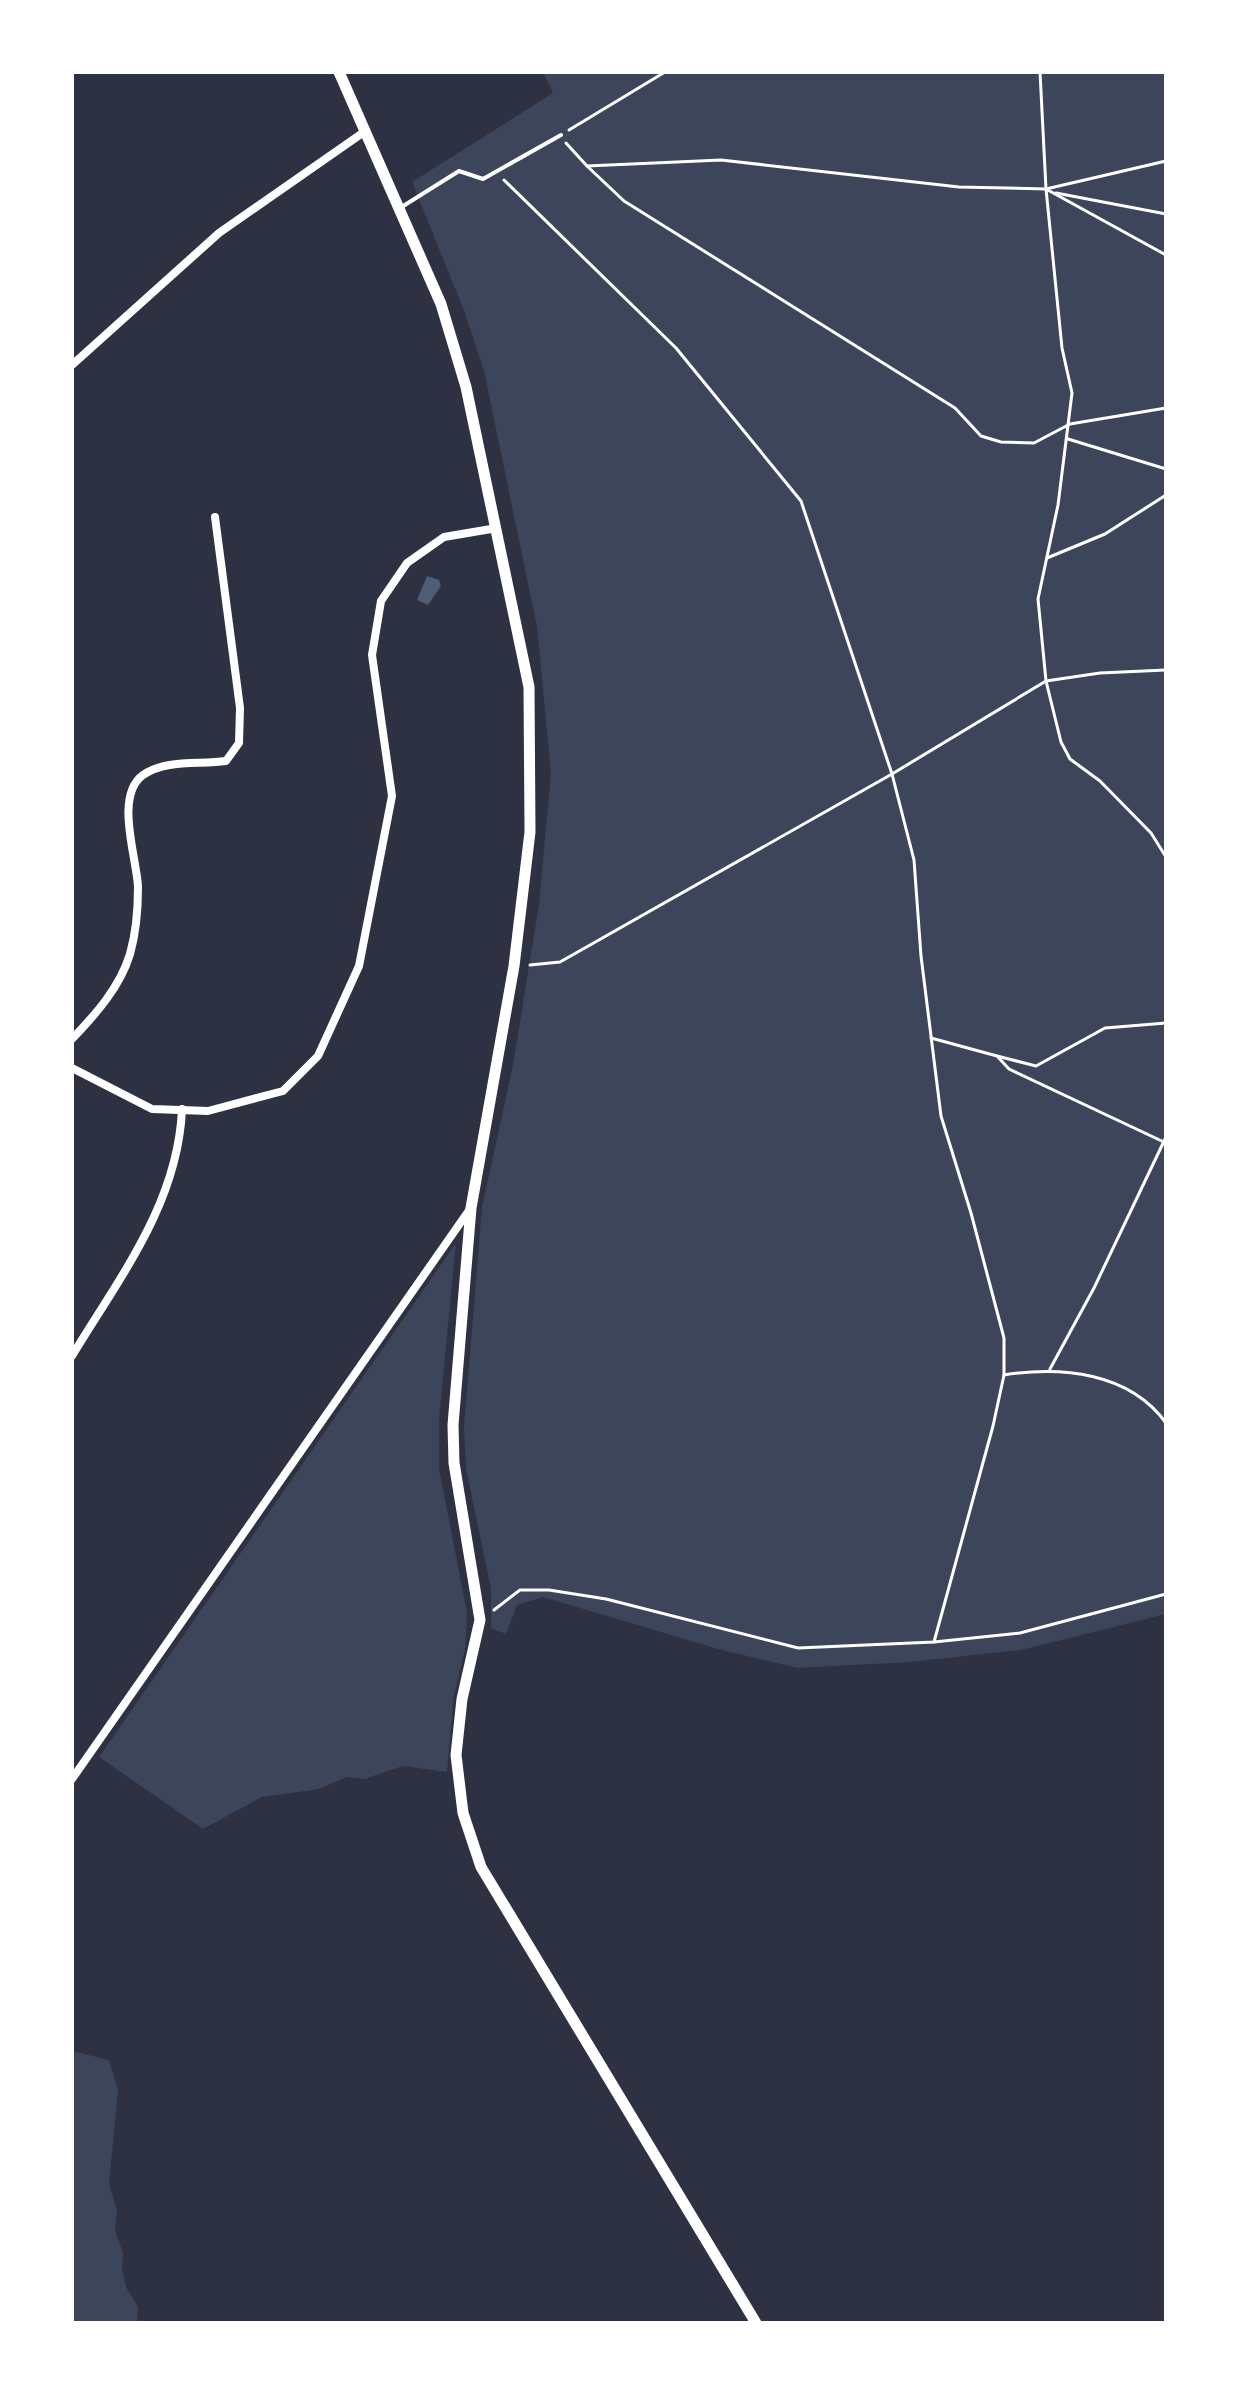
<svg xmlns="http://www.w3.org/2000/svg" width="1238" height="2395" font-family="Helvetica,sans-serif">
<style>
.green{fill:#3c4559}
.water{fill:#4f5d75}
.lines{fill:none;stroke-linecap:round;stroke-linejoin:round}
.path{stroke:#fff;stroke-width:3}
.service{stroke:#fff;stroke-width:4}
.minor{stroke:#fff;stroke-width:8}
.tertiary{stroke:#fff;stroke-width:11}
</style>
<rect width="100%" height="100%" fill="#2d3142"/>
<g class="green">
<polygon points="543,72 1166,72 1166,1614 1021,1650 910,1662 798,1668 718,1649 543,1597 517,1605 506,1634 491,1628 491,1589 466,1469 464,1426 482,1207 513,1065 539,904 551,773 537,627 484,371 465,313 412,182 553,93"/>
<polygon points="456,1243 439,1419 439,1468 467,1613 465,1649 454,1696 447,1772 403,1766 364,1779 347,1777 319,1789 262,1797 203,1829 99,1757"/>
<polygon points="72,2051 109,2060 118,2090 109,2184 117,2210 115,2231 123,2253 122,2269 126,2287 138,2307 137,2323 72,2323"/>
</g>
<polygon class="water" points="427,576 439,580 441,586 428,605 417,600"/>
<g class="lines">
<g class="path">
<polyline points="1040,72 1046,189 1062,348 1072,393 1058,505 1038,599 1046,681 1061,742 1070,759 1100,781 1151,833 1166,857"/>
<polyline points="569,130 665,72"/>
<polyline points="566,143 587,166 721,160 959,187 1046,189 1166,161"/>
<polyline points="587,166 624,201 955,408 981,436 1001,442 1034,443 1070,424 1166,408"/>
<polyline points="504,180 676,348 801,501 892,774 914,860 921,956 941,1116 971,1213 1004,1338 1004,1375 993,1426 934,1642"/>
<polyline points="1046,189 1166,255"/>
<polyline points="1056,193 1166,214"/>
<polyline points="1068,439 1166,469"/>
<polyline points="1047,558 1105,534 1166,495"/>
<polyline points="530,965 560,962 892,774 1046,681 1100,673 1166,670"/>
<polyline points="931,1038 997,1056 1009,1069 1166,1143"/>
<polyline points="997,1056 1036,1066 1105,1028 1166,1023"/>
<polyline points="1050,1369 1094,1288 1166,1137"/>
<path d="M 1004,1375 C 1061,1366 1129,1372 1166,1423"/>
<polyline points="494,1610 520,1590 549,1590 606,1599 798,1648 934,1642 1020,1633 1166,1594"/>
</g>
<polyline class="service" points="400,208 459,171 483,179 561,135"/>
<g class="minor">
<polyline points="72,365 219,233 364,132"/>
<path d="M 72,1039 C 96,1014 120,987 130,954 C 136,933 138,908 138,887 C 137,858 114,796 143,775 C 166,759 199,765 226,761 L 239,743 L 240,708 L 215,517"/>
<polyline points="72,1068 152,1109 208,1111 283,1091 318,1056 359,966 392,796 372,655 381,601 407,563 444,537 497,528"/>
<path d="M 72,1356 C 119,1278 178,1204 182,1109"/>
<polyline points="72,1779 470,1209"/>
</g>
<polyline class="tertiary" points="339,72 441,304 466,387 529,687 530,832 514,966 471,1208 453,1425 454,1463 480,1620 462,1699 456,1755 463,1813 481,1867 756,2323"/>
</g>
<rect width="1238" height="2395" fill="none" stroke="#ffffff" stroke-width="148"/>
</svg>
